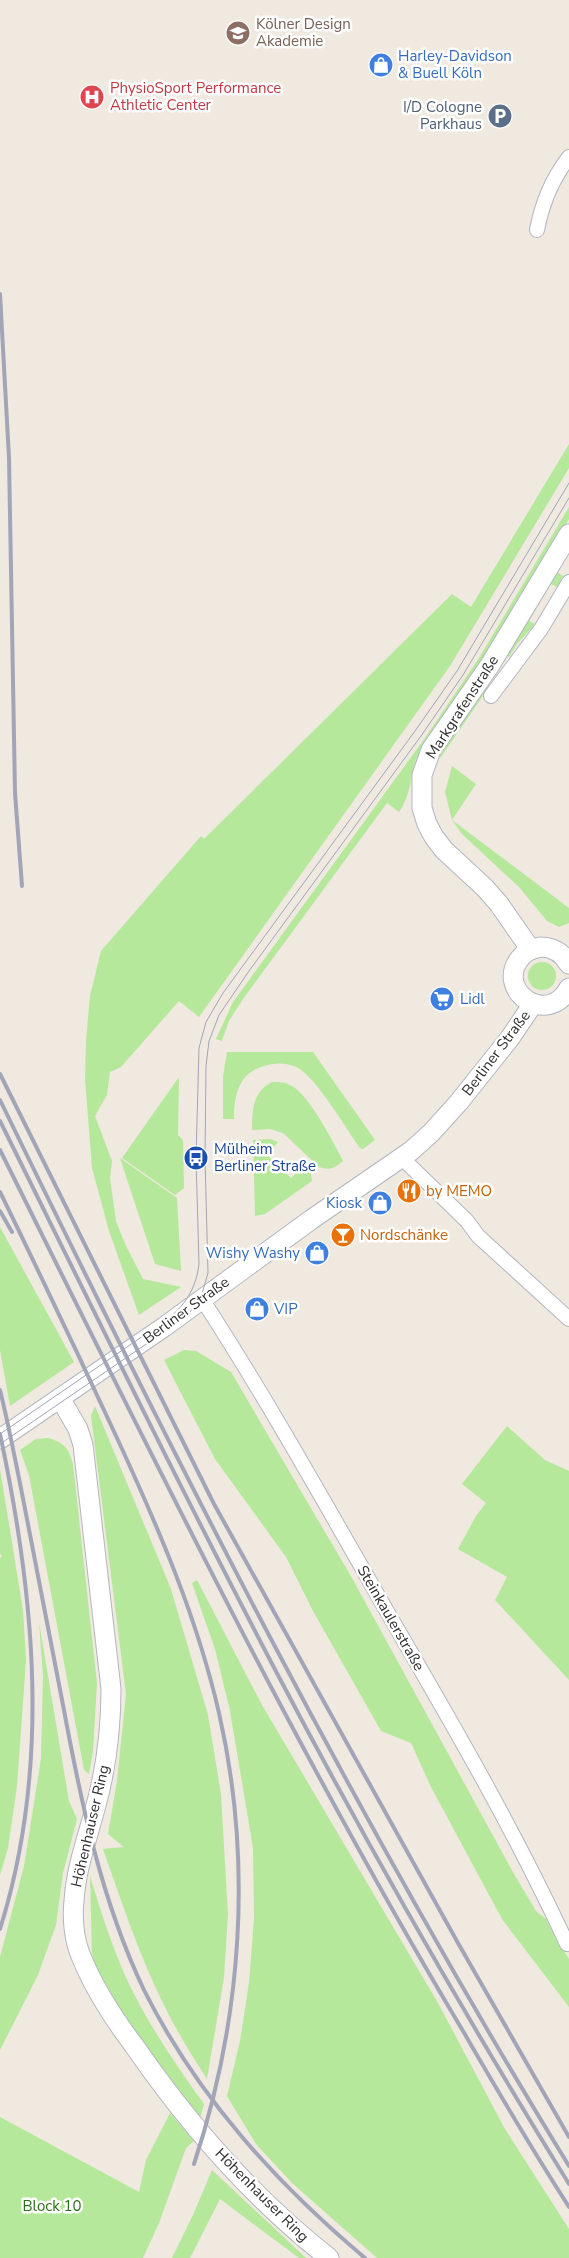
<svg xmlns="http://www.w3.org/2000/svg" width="569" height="2258" font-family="'Nunito Sans',sans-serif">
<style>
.green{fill:#b5e89a}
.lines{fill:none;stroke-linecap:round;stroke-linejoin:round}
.street-casing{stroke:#b3b6c1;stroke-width:16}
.secondary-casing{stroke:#b3b6c1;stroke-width:21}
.street{stroke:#fff;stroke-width:14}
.secondary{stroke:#fff;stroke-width:19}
.tram{stroke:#a2a5b8;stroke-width:1}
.rail{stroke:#a2a5b8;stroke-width:4}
.labels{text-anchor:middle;stroke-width:5;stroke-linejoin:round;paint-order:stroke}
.education-label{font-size:15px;fill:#785e54;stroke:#fff;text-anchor:start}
.shop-label{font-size:15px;fill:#366cbe;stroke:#fff;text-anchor:start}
.health-label{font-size:15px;fill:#be3a42;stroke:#fff;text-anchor:start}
.service-label{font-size:15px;fill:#4e5e75;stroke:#fff;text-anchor:end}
.street-label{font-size:15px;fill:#2d2d2d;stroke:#fff}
.transit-label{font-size:15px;fill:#164399;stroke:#fff;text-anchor:start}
.food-label{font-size:15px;fill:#c56008;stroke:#fff;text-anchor:start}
.park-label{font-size:15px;fill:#2a7117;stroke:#fff}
</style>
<rect width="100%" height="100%" fill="#efe9e0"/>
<g class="green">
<polygon points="569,444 569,468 450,666 199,1017 179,1001 121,1067 110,1072 107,1095 95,1116 112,1161 110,1178 116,1221 126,1246 143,1279 181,1287 139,1315 109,1231 92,1168 85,1079 86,1040 90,996 101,951 201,836 204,839 452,594 471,607"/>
<path d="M 569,507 L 569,519 L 483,661 L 416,759 C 410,778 411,795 399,812 L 387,803 L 243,999 L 229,1021 L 222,1041 L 216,1039 L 233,1002 L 425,738 L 479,658 Z"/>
<polygon points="557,572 563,576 557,587 551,584 529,621 535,624 517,644 509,657 506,655"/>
<polygon points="486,685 489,687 441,757 438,756 442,749"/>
<polygon points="452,766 476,784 452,820 569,908 569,923 559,927 547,921 519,887 462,834 452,820 445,792"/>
<circle cx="542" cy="976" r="14"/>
<path d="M 227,1052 L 313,1052 L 375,1140 L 363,1149 L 360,1148 C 347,1130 315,1075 296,1067 C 282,1061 269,1063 256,1069 C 237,1078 234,1100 234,1119 L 223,1119 L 223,1076 Z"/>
<polygon points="179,1077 178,1135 183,1140 184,1188 175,1195 122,1158"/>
<path d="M 272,1082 C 279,1082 286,1082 292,1086 C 309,1095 334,1143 343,1161 C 335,1168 330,1171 319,1167 L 283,1133 L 270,1129 L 252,1130 C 252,1109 253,1092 272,1082 Z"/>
<polygon points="270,1139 278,1142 267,1155 291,1178 303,1166 311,1174 312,1181 265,1214 255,1216 253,1140"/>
<polygon points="120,1158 177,1198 181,1271 155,1264"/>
<polygon points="0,1227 74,1362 10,1406 0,1350"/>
<polygon points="184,1350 196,1351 231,1372 352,1578 514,1874 536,1911 546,1919 557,1941 569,1959 569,2007 502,1919 431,1787 411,1743 381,1731 313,1611 286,1557 215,1459 164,1360"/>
<path d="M 95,1406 L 171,1589 L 208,1715 L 221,1794 L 228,1914 L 224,1977 L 207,2079 C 198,2065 189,2051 181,2037 C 147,1978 125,1912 103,1849 L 124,1847 L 108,1834 L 117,1781 L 126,1694 L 91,1416 Z"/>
<polygon points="507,1426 545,1460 569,1471 569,1680 495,1600 507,1577 458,1549 476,1516 486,1503 462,1484"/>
<path d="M 48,1438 C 63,1442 69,1448 73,1464 L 97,1683 L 93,1751 L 89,1774 L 84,1770 L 29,1475 L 20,1450 L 36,1439 Z"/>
<polygon points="0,1469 23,1610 26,1660 17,1786 8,1848 0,1875 0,1558 2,1556 0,1554"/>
<polygon points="197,1580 262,1705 438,2003 505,2129 569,2229 569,2258 377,2258 292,2183 256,2144 227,2096 240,2041 249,1983 254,1919 253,1848 230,1711 215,1649 192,1583"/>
<polygon points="39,1622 69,1801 77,1819 63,1873 56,1925 38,1975 0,2050 0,1957 24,1866 41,1759 43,1677"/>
<path d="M 90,1876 C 102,1915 115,1957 134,1994 C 154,2033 179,2069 204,2104 L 200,2118 L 124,2016 L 97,1969 L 92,1954 Z"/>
<polygon points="170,2113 194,2141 186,2148 159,2223 143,2258 0,2258 0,2117 139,2192 146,2160"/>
<polygon points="212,2170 306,2258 299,2258 220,2199 190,2258 172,2258 193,2215"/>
</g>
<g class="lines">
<defs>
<g id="street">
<path d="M 537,230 C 542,203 552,179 569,157"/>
<polyline points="491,696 541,629 569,582"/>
<polyline points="402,1158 467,1221 478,1236 569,1319"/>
<path d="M 202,1299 C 267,1399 326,1505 385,1608 C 449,1718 514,1829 567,1944"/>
</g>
<g id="secondary">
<polyline points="531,950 499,904 485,888 444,850 434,837 427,824 422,808 422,775 431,750 490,665 569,534"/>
<path d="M 569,964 C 563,954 554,947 541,947 C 534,948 526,951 521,957 C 493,990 548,1028 569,988"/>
<path d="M 60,1398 L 78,1429 L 83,1445 L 111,1689 C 111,1729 106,1770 95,1809 C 87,1839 76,1869 74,1901 C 72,1918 74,1940 81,1956 C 94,1989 114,2019 135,2047 C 189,2125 254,2199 329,2258"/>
<polyline points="0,1439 164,1327 312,1219 411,1151 431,1133 459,1102 510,1038 533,1004"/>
</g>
</defs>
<use href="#street" class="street-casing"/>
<use href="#secondary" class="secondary-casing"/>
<use href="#street" class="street"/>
<use href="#secondary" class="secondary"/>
<g class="tram">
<path d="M 0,1434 L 165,1321 C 185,1306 196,1289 199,1264 L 196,1158 L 199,1048 L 206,1022 L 223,993 L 415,731 L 457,671 L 569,483"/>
<polyline points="0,1444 180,1321 190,1312 201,1297 208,1273 205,1158 206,1066 209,1041 219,1015 249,971 421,736 463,675 569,498"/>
</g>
<g class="rail">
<polyline points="0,294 9,458 15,793 22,886"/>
<polyline points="0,1074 214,1504 458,1943 569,2137"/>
<path d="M 0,1100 C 176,1462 358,1822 569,2166"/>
<path d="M 0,1121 C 92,1307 183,1494 280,1679 C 370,1850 467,2019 569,2184"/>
<path d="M 0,1150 C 148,1448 293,1746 463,2031 C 497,2090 532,2149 569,2207"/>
<path d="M 0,1192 C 40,1274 79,1356 117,1438 C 158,1527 197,1617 219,1713 C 253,1862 242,2019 194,2164"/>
<polyline points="0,1211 12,1232"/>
<path d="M 0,1390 C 10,1431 18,1473 26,1514 C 38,1578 51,1641 63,1705 C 81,1802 101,1900 144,1990 C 197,2096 275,2182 365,2258"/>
<path d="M 0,1434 C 35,1597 51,1767 0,1929"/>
</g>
</g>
<defs>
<symbol id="school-disc" viewBox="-11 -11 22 22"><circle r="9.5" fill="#8d6e63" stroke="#fff"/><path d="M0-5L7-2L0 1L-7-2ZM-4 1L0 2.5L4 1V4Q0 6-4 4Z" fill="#fff"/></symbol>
<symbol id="shop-disc" viewBox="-11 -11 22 22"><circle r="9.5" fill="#3f7fe0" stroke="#fff"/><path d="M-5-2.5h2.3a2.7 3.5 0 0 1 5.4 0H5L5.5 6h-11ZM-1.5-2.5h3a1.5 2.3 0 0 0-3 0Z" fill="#fff"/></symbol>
<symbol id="hospital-disc" viewBox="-11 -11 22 22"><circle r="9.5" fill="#e0444e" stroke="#fff"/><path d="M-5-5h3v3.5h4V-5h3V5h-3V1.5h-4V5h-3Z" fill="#fff"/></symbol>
<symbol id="parking-disc" viewBox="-11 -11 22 22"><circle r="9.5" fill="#5c6f8a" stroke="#fff"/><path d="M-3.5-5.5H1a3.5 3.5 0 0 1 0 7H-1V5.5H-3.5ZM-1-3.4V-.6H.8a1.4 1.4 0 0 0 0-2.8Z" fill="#fff"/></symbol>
<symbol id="supermarket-disc" viewBox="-11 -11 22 22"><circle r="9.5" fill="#3f7fe0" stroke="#fff"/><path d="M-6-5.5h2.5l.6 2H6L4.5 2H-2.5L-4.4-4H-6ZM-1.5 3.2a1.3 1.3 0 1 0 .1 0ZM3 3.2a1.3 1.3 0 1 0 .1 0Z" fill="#fff"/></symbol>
<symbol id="bus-disc" viewBox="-11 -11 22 22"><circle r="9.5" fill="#1a4fb4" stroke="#fff"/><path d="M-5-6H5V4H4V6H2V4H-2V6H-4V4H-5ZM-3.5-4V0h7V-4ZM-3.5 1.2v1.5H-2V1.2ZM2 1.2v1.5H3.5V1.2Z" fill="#fff"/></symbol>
<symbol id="restaurant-disc" viewBox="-11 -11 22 22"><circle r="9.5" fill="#e8710a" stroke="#fff"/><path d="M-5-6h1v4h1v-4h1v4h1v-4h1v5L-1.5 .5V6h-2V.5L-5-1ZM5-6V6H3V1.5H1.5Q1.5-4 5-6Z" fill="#fff"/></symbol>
<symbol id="bar-disc" viewBox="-11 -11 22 22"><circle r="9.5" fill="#e8710a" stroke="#fff"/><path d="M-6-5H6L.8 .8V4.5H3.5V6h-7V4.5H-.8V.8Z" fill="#fff"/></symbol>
</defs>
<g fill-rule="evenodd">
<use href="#school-disc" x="224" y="19" width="28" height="28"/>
<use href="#shop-disc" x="367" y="51" width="28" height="28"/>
<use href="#hospital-disc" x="78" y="83" width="28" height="28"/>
<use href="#parking-disc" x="486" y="102" width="28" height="28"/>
<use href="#supermarket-disc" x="428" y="985" width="28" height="28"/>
<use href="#bus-disc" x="182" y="1144" width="28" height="28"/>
<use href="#restaurant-disc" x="395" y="1177" width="28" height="28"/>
<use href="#shop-disc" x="366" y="1189" width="28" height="28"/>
<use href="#bar-disc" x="329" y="1221" width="28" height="28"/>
<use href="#shop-disc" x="303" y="1239" width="28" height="28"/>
<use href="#shop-disc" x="243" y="1295" width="28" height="28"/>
</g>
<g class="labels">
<g class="education-label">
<text x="256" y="29">Kölner Design<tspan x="256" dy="17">Akademie</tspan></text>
</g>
<g class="shop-label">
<text x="398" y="61">Harley-Davidson<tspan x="398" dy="17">&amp; Buell Köln</tspan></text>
<text x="460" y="1004">Lidl</text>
<text x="362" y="1208" text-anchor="end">Kiosk</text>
<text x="300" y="1258" text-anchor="end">Wishy Washy</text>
<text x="274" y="1314">VIP</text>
</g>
<g class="health-label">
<text x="110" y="93">PhysioSport Performance<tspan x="110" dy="17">Athletic Center</tspan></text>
</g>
<g class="service-label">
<text x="482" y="112">I/D Cologne<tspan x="482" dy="17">Parkhaus</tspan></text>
</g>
<g class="street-label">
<text transform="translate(462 707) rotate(-57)" y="5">Markgrafenstraße</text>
<text transform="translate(496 1053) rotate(-53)" y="5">Berliner Straße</text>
<text transform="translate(186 1310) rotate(-36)" y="5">Berliner Straße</text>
<text transform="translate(391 1618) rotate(60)" y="5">Steinkaulerstraße</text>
<text transform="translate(90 1826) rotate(-77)" y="5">Höhenhauser Ring</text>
<text transform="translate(262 2195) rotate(45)" y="5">Höhenhauser Ring</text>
</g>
<g class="transit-label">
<text x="214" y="1154">Mülheim<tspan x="214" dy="17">Berliner Straße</tspan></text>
</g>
<g class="food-label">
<text x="426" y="1196">by MEMO</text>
<text x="360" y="1240">Nordschänke</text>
</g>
<g class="park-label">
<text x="52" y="2211">Block 10</text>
</g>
</g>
</svg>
